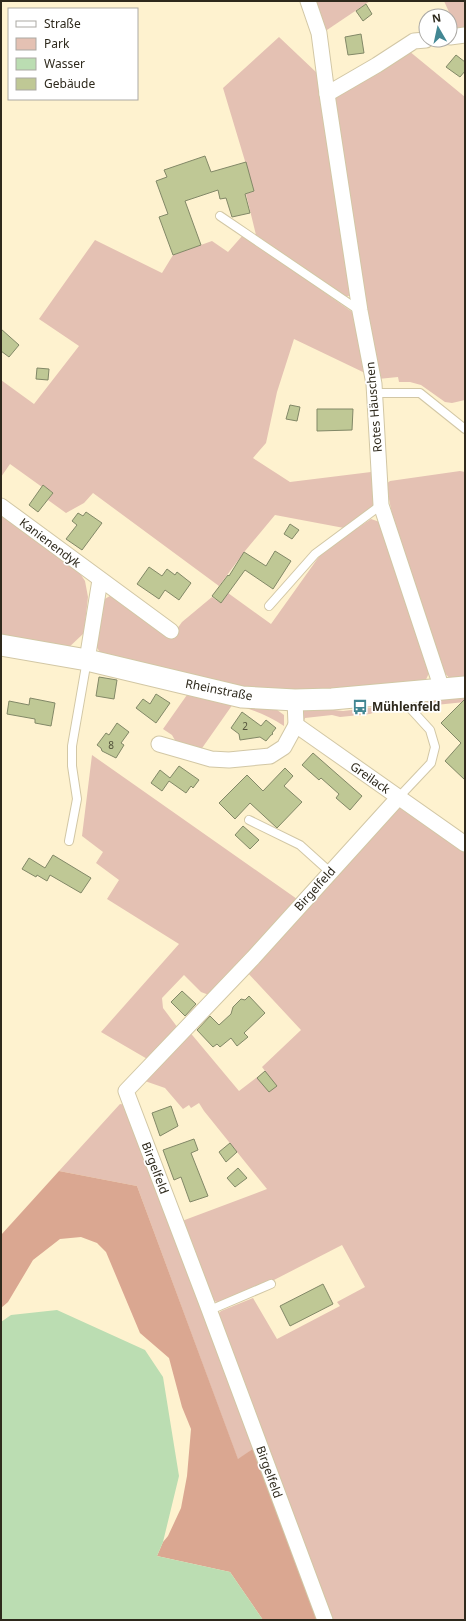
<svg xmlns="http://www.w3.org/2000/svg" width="466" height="1621" font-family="'Noto Sans',sans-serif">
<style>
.green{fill:#e4c1b3}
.forest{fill:#daa791}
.water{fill:#bbddb2}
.building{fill:#bfc895;stroke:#828867}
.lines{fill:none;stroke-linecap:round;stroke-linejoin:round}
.service-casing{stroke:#d2c7a5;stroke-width:10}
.minor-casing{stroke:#d2c7a5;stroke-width:17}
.secondary-casing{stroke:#d2c7a5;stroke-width:23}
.service{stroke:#fff;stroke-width:8}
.minor{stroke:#fff;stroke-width:15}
.secondary{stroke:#fff;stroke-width:21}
.labels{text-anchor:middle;stroke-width:3.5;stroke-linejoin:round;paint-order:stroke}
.number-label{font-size:10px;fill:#52513a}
.street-label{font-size:12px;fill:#2e291c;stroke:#fff}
.poi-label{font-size:12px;font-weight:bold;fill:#2e291c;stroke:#fff;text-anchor:start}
</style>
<rect width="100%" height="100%" fill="#fef2cf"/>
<g class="green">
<polygon points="313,1 370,1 324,32"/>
<polygon points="444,1 465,1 465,32 458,32"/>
<polygon points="279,37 317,73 330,161 333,172 352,295 345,297 256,235 246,194 254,191 223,88"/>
<polygon points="409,51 465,97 465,400 452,403 445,402 421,385 410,382 399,382 398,377 378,379 335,95"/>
<polygon points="243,235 355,314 365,373 294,339 277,392 266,443 253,458 290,482 371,472 377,505 344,528 275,515 245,551 219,586 93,493 84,503 66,513 48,500 53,493 43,485 42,487 10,464 1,477 1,380 34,404 79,346 39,319 95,240 162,273 173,255 212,241 228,252"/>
<polygon points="460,471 465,472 465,680 453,682 441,669 393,519 386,484 390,481"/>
<polygon points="1,510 72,561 85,581 88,597 84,633 66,650 1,639"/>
<polygon points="371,519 380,522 429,673 424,684 327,693 248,691 103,657 96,646 103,600 115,593 172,636 182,622 212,597 221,603 228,593 271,624 323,551"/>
<path d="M 189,692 L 273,707 L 284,715 L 284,726 C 267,715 251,709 233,704 L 200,751 L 176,742 L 172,735 L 163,729 Z"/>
<polygon points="465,693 465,702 416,707 417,698"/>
<polygon points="391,703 400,709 378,711 370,714 340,717 332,715 305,718 303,725 299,712 307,707 343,711 369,708"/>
<polygon points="92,755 297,899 209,995 201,992 184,975 162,998 163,1008 178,1028 149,1060 101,1032 179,944 107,899 119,880 96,863 103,852 82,836"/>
<polygon points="397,806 465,851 465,1620 330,1620 217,1315 221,1311 253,1298 277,1339 340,1306 337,1302 365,1287 342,1245 272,1281 220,1303 211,1300 182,1221 267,1189 204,1111 199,1103 191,1108 189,1105 183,1109 165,1088 142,1080 188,1030 239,1091 265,1071 262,1067 301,1030 246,971"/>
<polygon points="120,1104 126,1105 254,1448 238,1460 137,1186 59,1171"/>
</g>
<polygon class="forest" points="59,1171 137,1186 238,1459 254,1448 318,1620 263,1620 230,1572 157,1556 163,1542 168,1536 181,1508 187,1476 191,1429 182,1407 169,1358 140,1333 106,1252 97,1243 81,1237 60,1239 33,1260 8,1302 1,1308 1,1235"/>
<polygon class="water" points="57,1310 145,1350 163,1377 179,1476 163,1542 157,1556 230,1572 263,1620 1,1620 1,1322 11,1315"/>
<g class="building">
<polygon points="366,4 372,14 363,21 356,11"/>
<polygon points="361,34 364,53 348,55 345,37"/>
<polygon points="456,55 465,62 465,71 460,77 446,67"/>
<polygon points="205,156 211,172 246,162 254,191 245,194 250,213 232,217 226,198 220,199 218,190 185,201 201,245 173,255 159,217 168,214 156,181 167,177 164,170"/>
<polygon points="1,329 19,345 9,357 1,351"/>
<polygon points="37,368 49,369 48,380 36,379"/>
<polygon points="290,405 300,407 297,421 286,419"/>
<polygon points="317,409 353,409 352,430 317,431"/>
<polygon points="43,485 53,493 38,512 29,505"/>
<polygon points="86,512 102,523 82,550 66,539 77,525 72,521 78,513 83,516"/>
<polygon points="290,524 299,530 292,539 284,534"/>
<polygon points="275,551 291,561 273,589 245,570 221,603 212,596 228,575 229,576 244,552 266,566"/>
<polygon points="149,567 162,576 167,569 175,575 177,572 191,583 179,600 165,590 159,599 137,584"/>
<polygon points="99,677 117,680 114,699 96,696"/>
<polygon points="156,694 170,703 156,723 136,708 143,699 150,704"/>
<polygon points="30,698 55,703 51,726 35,723 35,719 7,714 9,701 29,705"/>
<polygon points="465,699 465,780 445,761 461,743 441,723"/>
<polygon points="242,712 261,726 266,720 276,728 272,733 273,734 271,735 266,741 260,737 240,740 239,734 231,728"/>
<polygon points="117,723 129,732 121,743 124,745 116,758 102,751 101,748 97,745 106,733 109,735"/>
<polygon points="313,753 362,796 350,810 336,798 339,794 321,778 319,780 302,765"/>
<polygon points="179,766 199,780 193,788 191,786 186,793 169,781 162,791 151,783 160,770 170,778"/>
<polygon points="285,768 293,776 284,786 302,802 277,828 250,803 235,819 219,803 247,775 263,791"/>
<polygon points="243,826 259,840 250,849 235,835"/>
<polygon points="53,855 91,878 81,893 50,875 47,881 37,875 36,877 22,869 29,858 45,868"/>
<polygon points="182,991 196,1004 185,1016 171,1002"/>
<polygon points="249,996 265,1013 244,1033 248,1037 237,1046 231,1038 220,1047 217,1044 213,1047 197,1030 210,1016 219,1025 231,1014 233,1007 241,999 245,1000"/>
<polygon points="265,1071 277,1086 269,1092 257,1078"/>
<polygon points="171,1106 178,1126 160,1136 152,1113"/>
<polygon points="194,1139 198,1150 191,1153 208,1196 190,1202 181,1177 174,1180 163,1150"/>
<polygon points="230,1143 237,1152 226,1162 219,1152"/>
<polygon points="238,1168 247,1178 235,1187 227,1178"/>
<polygon points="323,1284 333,1304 290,1326 280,1306"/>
</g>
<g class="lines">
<defs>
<g id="service">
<polyline points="220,216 360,311"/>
<polyline points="374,393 420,393 465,429"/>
<polyline points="269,606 315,554 381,505"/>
<polyline points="398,798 431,763 435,747 430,730 399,696"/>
<polyline points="249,820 300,845 330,872"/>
<polyline points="69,841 77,799 72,766 72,746 87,660"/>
<polyline points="210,1310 271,1284"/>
</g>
<g id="minor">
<polyline points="308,1 319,33 327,94 360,311 374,384 381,505 442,689"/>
<polyline points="450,37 465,35"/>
<polyline points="327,94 377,65 414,41 426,40"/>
<polyline points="1,506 171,631"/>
<polyline points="87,660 100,580"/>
<polyline points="295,700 296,725 465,844"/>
<polyline points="159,744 211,759 229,760 270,756 284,747 296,725"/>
<polyline points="325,1620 207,1304 126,1091 253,958 398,798"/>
</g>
<polyline id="secondary" points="1,645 87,660 242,697 295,700 332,699 465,687"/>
</defs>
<use href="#service" class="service-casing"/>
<use href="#minor" class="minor-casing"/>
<use href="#secondary" class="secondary-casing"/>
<use href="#service" class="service"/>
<use href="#minor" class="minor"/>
<use href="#secondary" class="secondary"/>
</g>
<defs>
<symbol id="bus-bare" viewBox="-9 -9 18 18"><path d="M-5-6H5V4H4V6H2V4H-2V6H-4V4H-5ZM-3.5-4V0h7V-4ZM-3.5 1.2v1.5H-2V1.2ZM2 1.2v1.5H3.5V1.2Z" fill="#428793" stroke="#fff" stroke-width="2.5" paint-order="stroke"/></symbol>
</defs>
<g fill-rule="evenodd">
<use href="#bus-bare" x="349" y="696" width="22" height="22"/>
</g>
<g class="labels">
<g class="number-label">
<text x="245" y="730">2</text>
<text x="111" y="749">8</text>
</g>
<g class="street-label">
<text transform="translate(374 407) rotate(-95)" y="4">Rotes Häuschen</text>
<text transform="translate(50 543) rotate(37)" y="4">Kanienendyk</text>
<text transform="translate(219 690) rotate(11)" y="4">Rheinstraße</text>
<text transform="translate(370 778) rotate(35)" y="4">Greilack</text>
<text transform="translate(315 889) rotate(-48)" y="4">Birgelfeld</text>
<text transform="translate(155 1168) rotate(69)" y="4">Birgelfeld</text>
<text transform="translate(269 1472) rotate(70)" y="4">Birgelfeld</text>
</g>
<g class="poi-label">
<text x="372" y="711">Mühlenfeld</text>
</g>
</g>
<rect width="466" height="1621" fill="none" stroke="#2e291c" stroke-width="4"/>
<rect x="8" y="8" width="130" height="92" fill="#ffffff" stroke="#aba9a4"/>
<rect x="16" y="21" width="20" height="6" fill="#ffffff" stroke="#aba9a4"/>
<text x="44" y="28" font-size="12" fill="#2e291c">Straße</text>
<rect x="16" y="38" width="20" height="12" fill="#e4c1b3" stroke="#aba9a4"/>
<text x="44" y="48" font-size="12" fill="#2e291c">Park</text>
<rect x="16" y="58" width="20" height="12" fill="#bbddb2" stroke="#aba9a4"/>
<text x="44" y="68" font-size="12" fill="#2e291c">Wasser</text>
<rect x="16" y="78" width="20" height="12" fill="#bfc895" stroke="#aba9a4"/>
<text x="44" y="88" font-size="12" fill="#2e291c">Gebäude</text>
<g transform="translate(438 28) rotate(351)"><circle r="19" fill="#ffffff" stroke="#aba9a4"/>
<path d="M0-3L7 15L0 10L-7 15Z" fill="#428793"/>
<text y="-6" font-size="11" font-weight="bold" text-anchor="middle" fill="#2e291c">N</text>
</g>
</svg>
